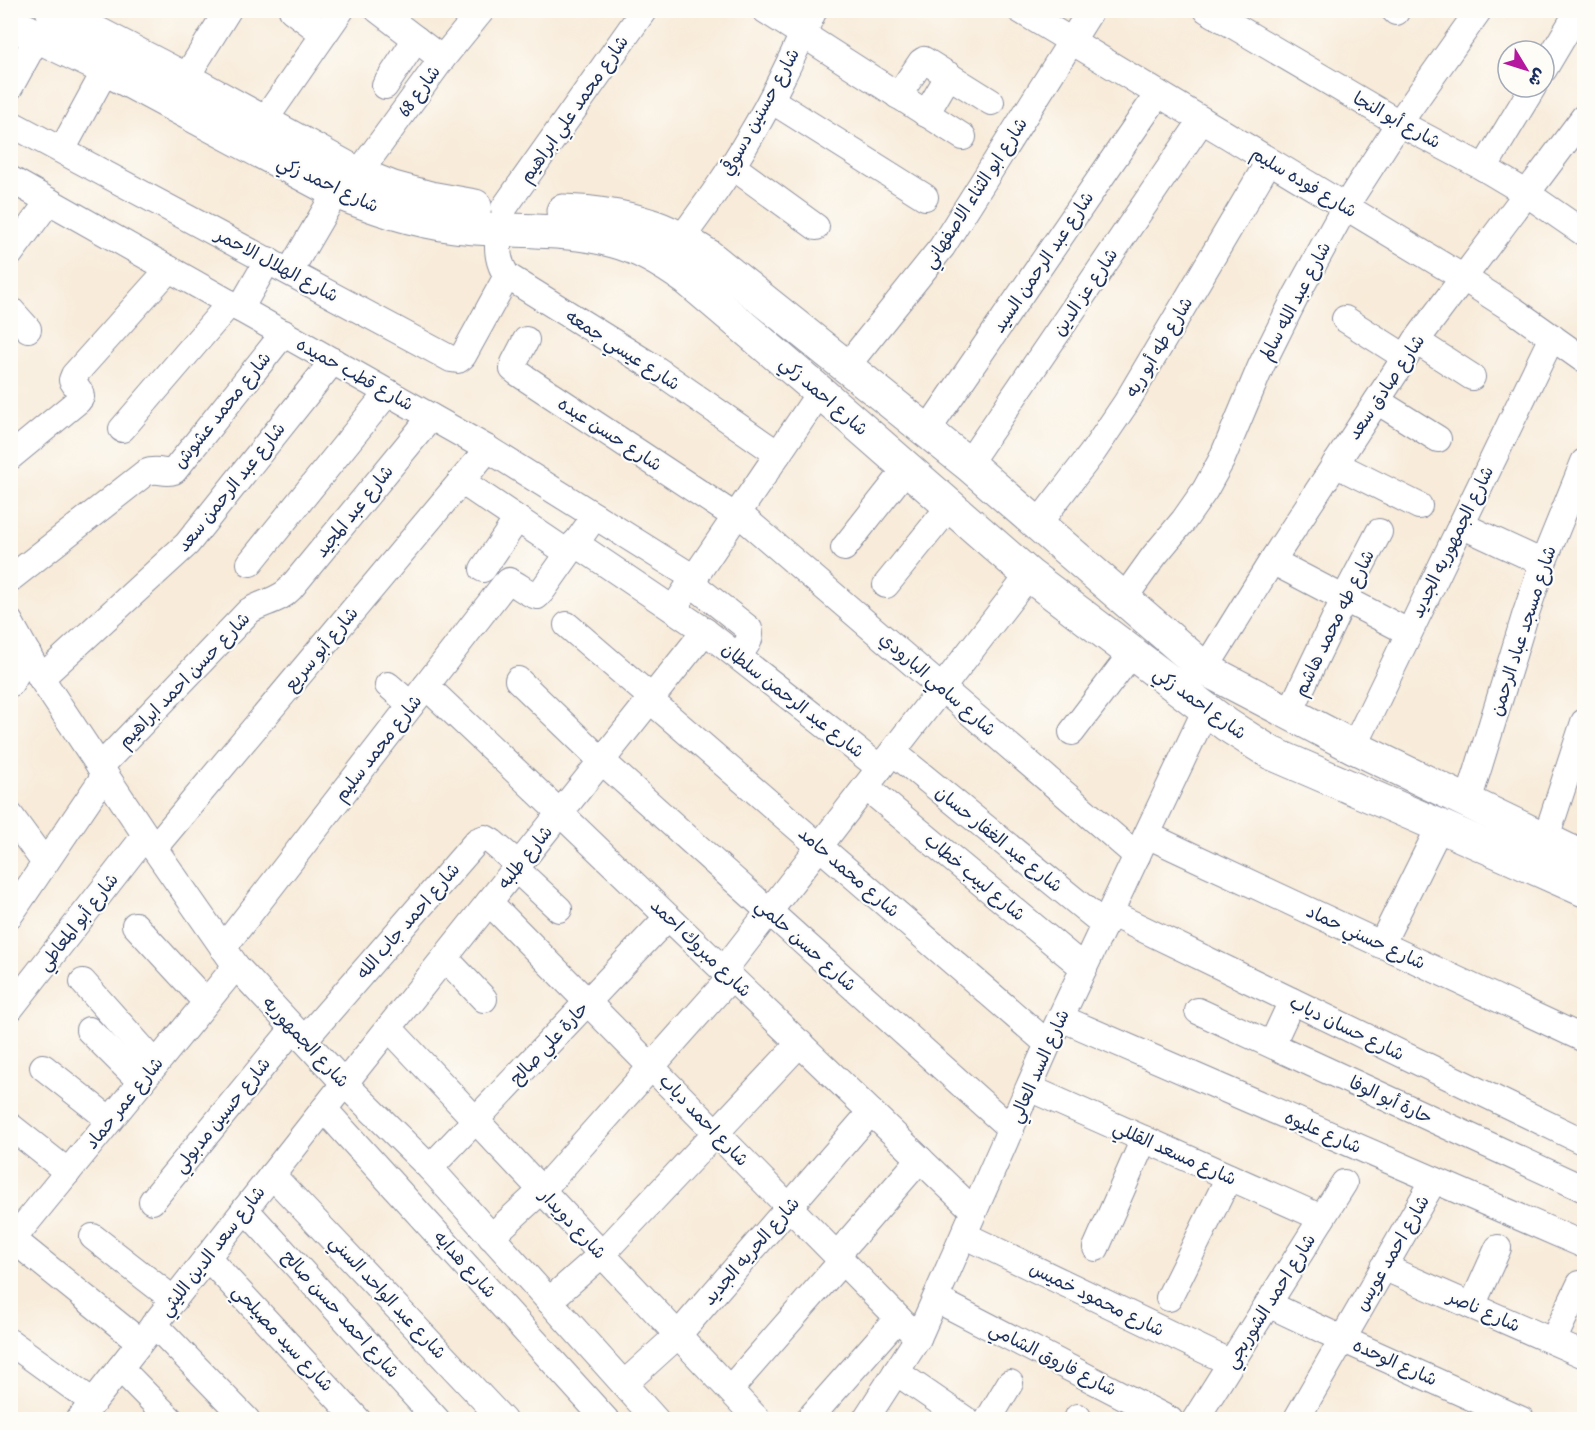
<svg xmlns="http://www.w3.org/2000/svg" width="1595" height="1430" font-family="'Patrick Hand','Playpen Sans Arabic',sans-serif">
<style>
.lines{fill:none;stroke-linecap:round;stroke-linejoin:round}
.street-casing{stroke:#8a8d9c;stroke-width:28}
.secondary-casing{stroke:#8a8d9c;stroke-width:35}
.street{stroke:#fff;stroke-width:26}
.secondary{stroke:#fff;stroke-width:33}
.labels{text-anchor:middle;stroke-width:4.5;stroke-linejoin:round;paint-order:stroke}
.street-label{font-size:18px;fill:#1b2f5e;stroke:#fdfcf7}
</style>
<rect width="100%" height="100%" fill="#fdfcf7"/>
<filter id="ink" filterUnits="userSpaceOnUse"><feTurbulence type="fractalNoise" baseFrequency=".0167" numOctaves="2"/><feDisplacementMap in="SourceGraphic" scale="12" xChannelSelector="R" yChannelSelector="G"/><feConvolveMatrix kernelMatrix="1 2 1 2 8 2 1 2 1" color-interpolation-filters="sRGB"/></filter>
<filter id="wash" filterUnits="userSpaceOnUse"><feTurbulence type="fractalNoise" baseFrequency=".008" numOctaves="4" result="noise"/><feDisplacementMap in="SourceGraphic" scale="24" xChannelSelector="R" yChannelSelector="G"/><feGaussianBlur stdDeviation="1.35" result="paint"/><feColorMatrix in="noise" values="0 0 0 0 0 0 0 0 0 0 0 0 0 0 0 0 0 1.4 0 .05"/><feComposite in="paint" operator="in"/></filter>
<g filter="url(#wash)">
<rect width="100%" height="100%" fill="#f8ebd9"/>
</g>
<g filter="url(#ink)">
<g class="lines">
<defs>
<g id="street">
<polyline points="292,10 324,34"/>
<polyline points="378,10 442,59"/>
<polyline points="765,10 963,137"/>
<polyline points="1020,10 1462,277 1515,311 1584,360"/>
<polyline points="1207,10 1399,123 1484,168 1526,193 1584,233"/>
<polyline points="1394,10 1396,12"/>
<polyline points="1544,69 1579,10"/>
<polyline points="185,79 228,10"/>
<polyline points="385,86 416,39"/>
<polyline points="10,87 38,36"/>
<polyline points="898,96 921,62 924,60 991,102"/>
<polyline points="771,100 925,197"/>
<polyline points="926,114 949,75"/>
<polyline points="264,121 341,10"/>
<polyline points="10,123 451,359 458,360 463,356 507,276"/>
<polyline points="62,150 106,69"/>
<polyline points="732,166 816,227"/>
<polyline points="1484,168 1533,87"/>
<polyline points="358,174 442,59 482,10"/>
<polyline points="10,179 488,449 694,578"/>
<polyline points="504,208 644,10"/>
<path d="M 498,229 C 498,247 496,260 507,276 L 653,367 L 778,454"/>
<path d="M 681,239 C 706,205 730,172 751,135 C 775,95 794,53 814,10"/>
<polyline points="10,254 49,201"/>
<polyline points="290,271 336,192"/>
<polyline points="10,309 28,329"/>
<polyline points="240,309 268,260"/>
<polyline points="1345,319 1405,357"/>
<polyline points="526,340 514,363 513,369 518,373 736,517"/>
<polyline points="1416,341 1472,377"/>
<polyline points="846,367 942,247 1091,10"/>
<polyline points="1377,401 1438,439"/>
<polyline points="122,429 230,303"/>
<polyline points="927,431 1158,94"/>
<polyline points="10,457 78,401 81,397 80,392 72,380 74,375 169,269"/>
<polyline points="968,464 1202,120"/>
<polyline points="1335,464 1419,506"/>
<polyline points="461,481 568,553"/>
<polyline points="738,513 1137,856"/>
<polyline points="1037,525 1093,452 1126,403 1269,161"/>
<polyline points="1461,525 1543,563"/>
<polyline points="575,543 705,631 880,768"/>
<polyline points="844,548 907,468"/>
<polyline points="1272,561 1408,632"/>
<polyline points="250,563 388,392"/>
<polyline points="483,569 517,519"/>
<path d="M 10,579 L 145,473 C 158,467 164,475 174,471 L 284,333"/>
<path d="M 691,583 L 749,629 C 753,640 744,647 738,656"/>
<polyline points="886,585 950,506"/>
<polyline points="1124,598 1154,556 1184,520 1205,490 1221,461 1261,366 1296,296 1345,207 1399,123 1479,10"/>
<polyline points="673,609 820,392"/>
<polyline points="10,622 41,678 154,848 236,966 344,1083 430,1168 656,1420"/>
<polyline points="567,625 652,698"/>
<polyline points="1205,669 1272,561 1416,341 1584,117"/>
<polyline points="41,678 187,544 333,361"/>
<polyline points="518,680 602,761 1011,1129"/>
<polyline points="10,684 28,654"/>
<polyline points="388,685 411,705"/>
<polyline points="426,686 560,813 974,1211"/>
<polyline points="650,700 1048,1044"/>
<polyline points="1289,714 1344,599 1379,532"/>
<polyline points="1072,732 1132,653"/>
<polyline points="1354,747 1552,337"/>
<polyline points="893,752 1105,925"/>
<path d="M 100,767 L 249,611 C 263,602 279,601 290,589 L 431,417"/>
<polyline points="866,787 1084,968"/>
<polyline points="1468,802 1525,616 1543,563 1584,462"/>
<polyline points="10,815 45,863"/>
<polyline points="1147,835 1584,1039"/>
<polyline points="1546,838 1584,722"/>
<polyline points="154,848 488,449"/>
<polyline points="516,869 559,909"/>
<polyline points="489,902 918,1338"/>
<polyline points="1110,913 1584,1142"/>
<polyline points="10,915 105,775"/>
<polyline points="135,925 206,1002"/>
<polyline points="1381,945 1440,826"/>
<path d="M 223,948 L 504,585 L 509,581 C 519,585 526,593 537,596 L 542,591 L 595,516"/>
<polyline points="445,958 484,999"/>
<polyline points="724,970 1029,575"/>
<polyline points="83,982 156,1064"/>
<polyline points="10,1009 145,836"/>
<polyline points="1198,1011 1584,1189"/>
<polyline points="1061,1018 1584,1245"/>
<polyline points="389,1028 758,1420"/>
<polyline points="89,1030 141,1082"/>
<polyline points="304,1040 477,841 485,838 492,842 519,865"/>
<polyline points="1272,1044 1292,1001"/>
<polyline points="43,1067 110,1120"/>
<polyline points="1029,1088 1322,1218"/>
<polyline points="324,1109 606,1420"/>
<polyline points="10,1126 68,1172"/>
<polyline points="430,1168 668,917"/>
<polyline points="272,1175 503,1420"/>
<polyline points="152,1201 293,1029"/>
<polyline points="245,1209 437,1420"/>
<polyline points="964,1235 1231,1363"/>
<polyline points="10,1237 140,1342"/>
<polyline points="93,1237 174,1300"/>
<polyline points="491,1237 542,1190 731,977"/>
<polyline points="13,1239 236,966"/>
<polyline points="1096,1248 1144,1139"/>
<polyline points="837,1255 920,1159"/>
<polyline points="207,1257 358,1420"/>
<polyline points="1383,1267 1584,1355"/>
<polyline points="1169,1298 1229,1177"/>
<polyline points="936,1299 1170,1420"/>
<polyline points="549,1301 602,1254 800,1043"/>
<polyline points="1268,1304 1342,1339 1522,1420"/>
<polyline points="1472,1306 1498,1248"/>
<polyline points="154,1324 247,1420"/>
<polyline points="1553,1341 1580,1284"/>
<polyline points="10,1342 93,1402"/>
<polyline points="120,1368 171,1420"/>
<polyline points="896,1372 966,1420"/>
<polyline points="624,1384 678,1335 871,1112"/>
<polyline points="730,1389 842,1261"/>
<polyline points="79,1420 324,1109 705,631"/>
<polyline points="808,1420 898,1318"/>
<polyline points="865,1420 918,1338 1048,1044 1206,709"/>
<polyline points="988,1420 1010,1383"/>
<polyline points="1077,1420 1078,1417"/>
<polyline points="1195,1420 1344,1183"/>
<polyline points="1296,1420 1434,1180"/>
</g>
<g id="secondary">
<polyline points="52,10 185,79 358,174 393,188 430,198 475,206"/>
<path d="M 10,23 L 106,69 L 336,192 C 376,208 411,220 454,226 C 507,233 562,227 614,241 C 641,248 665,263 687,279 L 820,392 L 1029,575 L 1227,725 L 1271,753 L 1440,826 L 1584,890"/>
<path d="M 563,211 C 591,212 622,216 649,225 C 670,231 689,244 707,255 L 968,464 L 1205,669 L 1354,747 L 1584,858"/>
</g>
</defs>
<use href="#street" class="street-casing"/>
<use href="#secondary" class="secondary-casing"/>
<use href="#street" class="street"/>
<use href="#secondary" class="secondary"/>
</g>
</g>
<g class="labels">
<g class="street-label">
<text transform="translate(419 91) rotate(-54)" y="6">شارع 68</text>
<text transform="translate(574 109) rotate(-55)" y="6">شارع محمد علي ابراهيم</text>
<text transform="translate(760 112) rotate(-61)" y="6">شارع حسنين دسوقي</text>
<text transform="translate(1397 120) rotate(29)" y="6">شارع أبو النجا</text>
<text transform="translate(1304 182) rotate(31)" y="6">شارع فوده سليم</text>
<text transform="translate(328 184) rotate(25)" y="6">شارع احمد زكي</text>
<text transform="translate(975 193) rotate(-57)" y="6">شارع ابو الثناء الاصفهاني</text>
<text transform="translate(1043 262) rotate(-56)" y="6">شارع عبد الرحمن السيد</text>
<text transform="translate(277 265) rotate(28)" y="6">شارع الهلال الاحمر</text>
<text transform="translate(1085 292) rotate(-56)" y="6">شارع عز الدين</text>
<text transform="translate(1295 301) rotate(-62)" y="6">شارع عبد الله سالم</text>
<text transform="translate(1159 347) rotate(-59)" y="6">شارع طه أبو ريه</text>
<text transform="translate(623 350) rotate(33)" y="6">شارع عيسي جمعه</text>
<text transform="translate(355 374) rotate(29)" y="6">شارع قطب حميده</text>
<text transform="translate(1386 387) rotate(-56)" y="6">شارع صادق سعد</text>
<text transform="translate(824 396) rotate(41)" y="6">شارع احمد زكي</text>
<text transform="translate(222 410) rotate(-51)" y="6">شارع محمد عشوش</text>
<text transform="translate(610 434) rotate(33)" y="6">شارع حسن عبده</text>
<text transform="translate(231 487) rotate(-51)" y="6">شارع عبد الرحمن سعد</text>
<text transform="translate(354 511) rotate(-51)" y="6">شارع عبد المجيد</text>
<text transform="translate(1452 542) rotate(-64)" y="6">شارع الجمهوريه الجديد</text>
<text transform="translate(1334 623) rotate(-64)" y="6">شارع طه محمد هاشم</text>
<text transform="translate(1523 631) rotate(-72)" y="6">شارع مسجد عباد الرحمن</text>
<text transform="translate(321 649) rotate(-50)" y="6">شارع أبو سريع</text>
<text transform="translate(184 680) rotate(-46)" y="6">شارع حسن احمد ابراهيم</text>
<text transform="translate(938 684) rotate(41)" y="6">شارع سامي البارودي</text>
<text transform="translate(793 700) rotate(38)" y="6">شارع عبد الرحمن سلطان</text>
<text transform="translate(1200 703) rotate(36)" y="6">شارع احمد زكي</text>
<text transform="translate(378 748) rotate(-52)" y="6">شارع محمد سليم</text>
<text transform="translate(999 839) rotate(39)" y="6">شارع عبد الغفار حسان</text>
<text transform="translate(525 857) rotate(-51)" y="6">شارع طلبه</text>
<text transform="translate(849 872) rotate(41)" y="6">شارع محمد حامد</text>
<text transform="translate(975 877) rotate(40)" y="6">شارع لبيب خطاب</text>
<text transform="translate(408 921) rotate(-49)" y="6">شارع احمد جاب الله</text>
<text transform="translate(78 922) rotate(-52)" y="6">شارع أبو المعاطي</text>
<text transform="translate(1366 937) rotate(25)" y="6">شارع حسني حماد</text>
<text transform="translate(806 945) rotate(42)" y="6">شارع حسن حلمي</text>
<text transform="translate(701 948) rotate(44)" y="6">شارع مبروك احمد</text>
<text transform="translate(1347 1028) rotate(26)" y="6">شارع حسان دياب</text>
<text transform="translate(306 1042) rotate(47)" y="6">شارع الجمهوريه</text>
<text transform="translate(549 1043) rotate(-47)" y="6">حارة علي صالح</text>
<text transform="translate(1039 1066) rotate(-66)" y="6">شارع السد العالي</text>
<text transform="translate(1391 1100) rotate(25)" y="6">حارة أبو الوفا</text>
<text transform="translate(124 1103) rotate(-51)" y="6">شارع عمر حماد</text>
<text transform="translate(222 1115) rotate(-51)" y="6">شارع حسين مدبولي</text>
<text transform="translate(704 1120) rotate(46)" y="6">شارع احمد دياب</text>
<text transform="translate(1323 1132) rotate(23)" y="6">شارع عليوه</text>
<text transform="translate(1175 1153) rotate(24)" y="6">شارع مسعد القللي</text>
<text transform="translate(573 1224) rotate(47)" y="6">شارع دويدار</text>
<text transform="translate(212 1251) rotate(-52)" y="6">شارع سعد الدين الليثي</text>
<text transform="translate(751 1251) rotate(-49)" y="6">شارع الحريه الجديد</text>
<text transform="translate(1392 1253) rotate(-60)" y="6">شارع احمد عويس</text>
<text transform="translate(465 1264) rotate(48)" y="6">شارع هدايه</text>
<text transform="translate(388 1297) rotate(47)" y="6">شارع عبد الواحد السني</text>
<text transform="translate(1097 1299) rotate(26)" y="6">شارع محمود خميس</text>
<text transform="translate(1270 1301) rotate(-58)" y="6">شارع احمد الشوربجي</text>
<text transform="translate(1484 1311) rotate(24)" y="6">شارع ناصر</text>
<text transform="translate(341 1314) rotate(48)" y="6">شارع احمد حسن صالح</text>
<text transform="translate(283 1338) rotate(47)" y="6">شارع سيد مصيلحي</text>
<text transform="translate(1053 1359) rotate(27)" y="6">شارع فاروق الشامي</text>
<text transform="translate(1395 1362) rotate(24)" y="6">شارع الوحده</text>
</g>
</g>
<rect width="1595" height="1430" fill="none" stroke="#fdfcf7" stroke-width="36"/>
<g transform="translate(1526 69) rotate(128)"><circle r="28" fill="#fdfcf7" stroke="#a3aaba" stroke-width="1.5"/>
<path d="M0-4.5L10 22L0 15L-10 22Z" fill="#b5179e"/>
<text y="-9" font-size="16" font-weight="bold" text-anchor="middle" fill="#1b2f5e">ش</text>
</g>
</svg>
